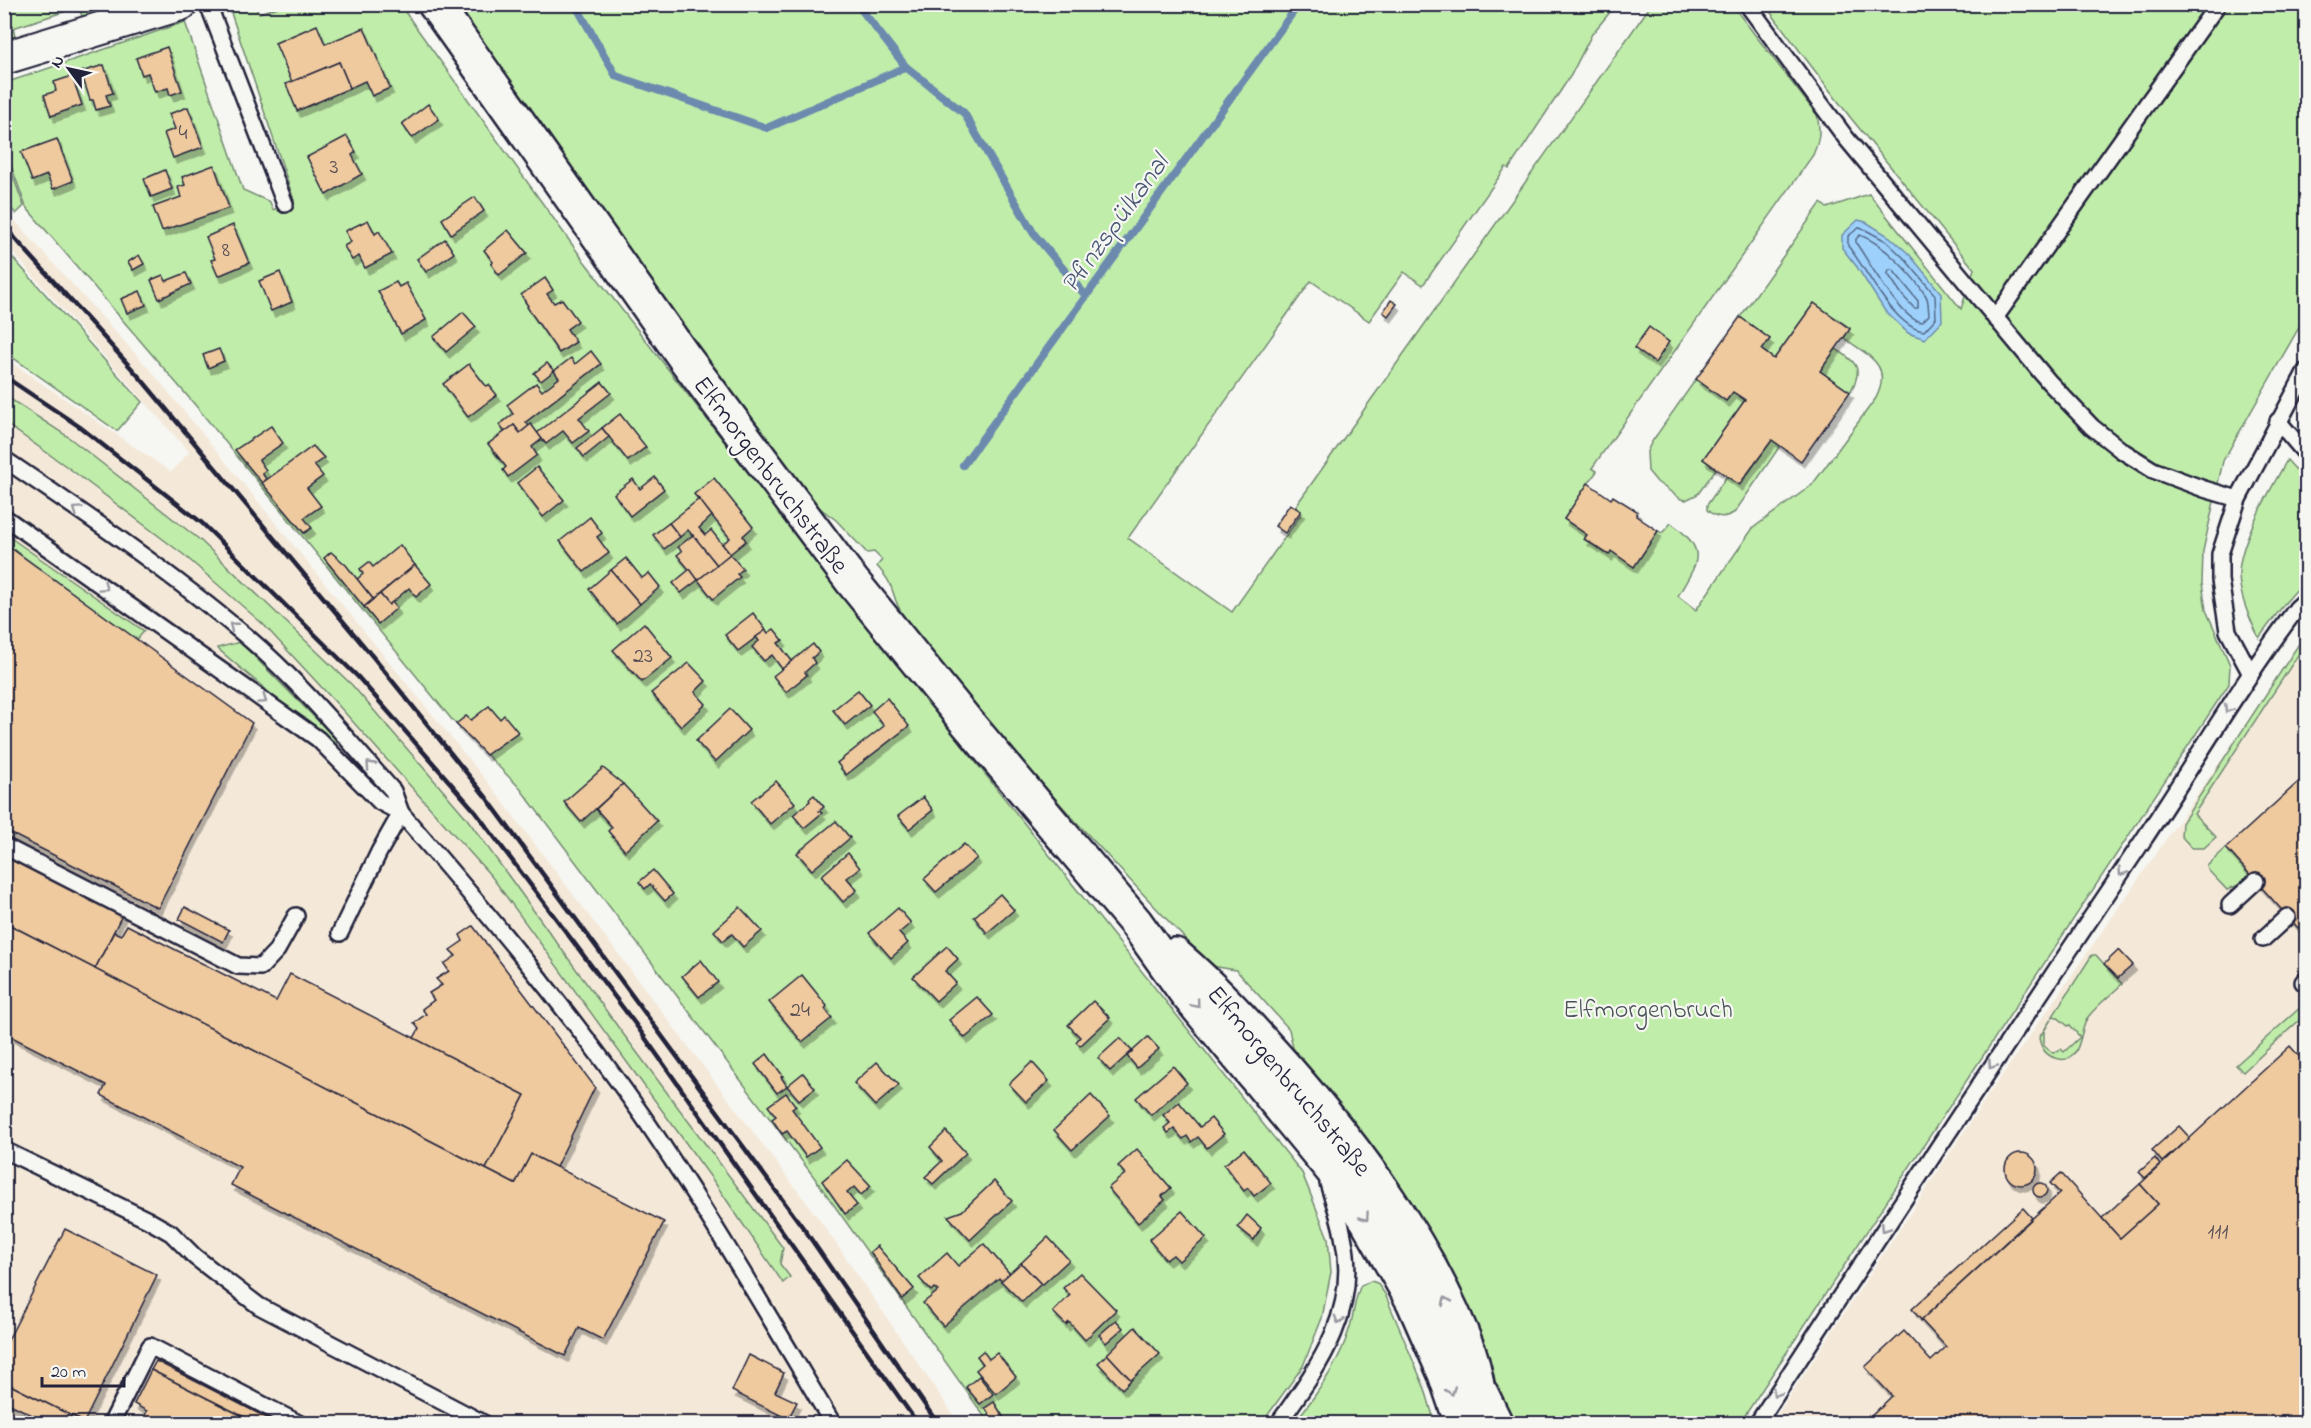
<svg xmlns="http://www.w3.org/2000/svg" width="2311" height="1428" font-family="'Indie Flower',sans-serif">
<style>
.built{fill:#f4e9d9}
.green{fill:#c1edaa;stroke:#728872;stroke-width:1.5;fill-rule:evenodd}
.water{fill:#9dd0fa;stroke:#6c8aae;stroke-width:1.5}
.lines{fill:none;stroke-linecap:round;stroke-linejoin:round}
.shore{stroke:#536887;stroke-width:1.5}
.stream{stroke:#6c8aae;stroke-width:8}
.building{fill:#efca9f;stroke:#22223b;stroke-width:1.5;filter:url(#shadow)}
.lane-casing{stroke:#22223b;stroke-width:20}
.street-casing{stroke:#22223b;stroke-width:36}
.secondary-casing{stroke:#22223b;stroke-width:38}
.lane{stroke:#f6f6f2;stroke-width:15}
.street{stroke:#f6f6f2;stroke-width:32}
.secondary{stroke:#f6f6f2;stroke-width:33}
.rail{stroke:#22223b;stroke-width:4.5}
.oneway{stroke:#9797a0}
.labels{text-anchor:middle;stroke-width:4.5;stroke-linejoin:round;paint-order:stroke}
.number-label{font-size:22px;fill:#554c54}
.street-label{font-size:26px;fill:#22223b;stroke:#f6f6f2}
.park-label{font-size:26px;fill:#4a5557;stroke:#f6f6f2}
.water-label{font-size:27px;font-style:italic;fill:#475674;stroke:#f6f6f2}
</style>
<defs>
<filter id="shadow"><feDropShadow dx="3.5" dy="6" stdDeviation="0" flood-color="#0004"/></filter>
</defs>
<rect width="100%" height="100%" fill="#f6f6f2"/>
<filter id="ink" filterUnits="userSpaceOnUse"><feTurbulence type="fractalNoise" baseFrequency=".0167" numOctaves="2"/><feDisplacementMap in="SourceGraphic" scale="12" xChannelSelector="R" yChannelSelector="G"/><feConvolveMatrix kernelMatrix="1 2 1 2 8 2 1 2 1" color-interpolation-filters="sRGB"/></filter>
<g filter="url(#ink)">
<g class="built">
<polygon points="4,209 152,372 494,790 819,1219 959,1423 5,1423 5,423 70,469 184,555 264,625 492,877 715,1183 768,1262 783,1248 618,1027 465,816 352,685 200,540 67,436 5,395 5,358 171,472 189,452 5,244"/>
<polygon points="2306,633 2306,1423 1771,1424 1989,1094 2233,743"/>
</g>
<g class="green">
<polygon points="234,4 254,5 259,13 285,5 400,5 584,261 869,628 1302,1173 1328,1238 1331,1272 1322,1318 1303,1366 1262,1423 989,1423 814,1177 519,787 453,721 196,406 26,207 5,149 5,83 185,22 243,190 270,202 273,210 294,200 230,10"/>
<polygon points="4,5 99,5 104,20 85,26 79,7 13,28 17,44 5,48"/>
<path d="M 459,5 L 1616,5 L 1592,34 L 1571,75 L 1509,169 L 1506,167 L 1423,285 L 1404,272 L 1369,321 L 1311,281 L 1128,538 L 1232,612 L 1302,513 L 1295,507 L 1651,5 L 1732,5 L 1817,115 C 1821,131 1819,141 1813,155 L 1592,468 L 1597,471 L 1564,519 L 1587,535 L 1584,539 L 1608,555 L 1611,551 L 1634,567 L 1658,531 L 1662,533 L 1671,523 C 1709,551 1698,561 1678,596 L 1696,610 L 1753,528 L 1812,485 L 1876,398 C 1893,364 1868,356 1844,338 L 1850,328 L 1814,303 L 1774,359 L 1762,350 L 1770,339 L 1740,317 L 1821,203 L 1827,208 L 1869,194 L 1961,309 L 1974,269 L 1850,117 L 1765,5 L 2306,5 L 2306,315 L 2223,461 L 2203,551 L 2202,583 L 2206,610 L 2230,665 L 2229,684 L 1740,1423 L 1511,1423 L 1446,1258 L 1390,1173 L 1352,1122 L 1304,1066 L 1293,1048 L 1289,1029 L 1236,970 L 1211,966 C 1113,863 1015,758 926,647 C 915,633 902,617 896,601 C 890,583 890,581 877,566 L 882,560 L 874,552 L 867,553 L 836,520 L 806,498 L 535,126 Z"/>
<polygon points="5,155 24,206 16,214 5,201"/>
<polygon points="4,248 142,402 117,431 5,352"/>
<path d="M 1836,349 C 1857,362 1864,369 1850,392 L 1820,371 Z"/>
<polygon points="1696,379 1726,401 1733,392 1745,400 1703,459 1716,469 1698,494 1686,500 1681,499 1657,482 1648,471 1647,452 1651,443"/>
<polygon points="4,395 67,436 200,540 352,685 465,816 618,1027 783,1248 780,1264 790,1277 783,1283 715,1183 492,877 337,704 264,625 184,555 70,469 5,423"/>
<path d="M 1772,440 L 1780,446 L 1735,512 C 1724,519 1716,518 1707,510 L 1707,505 L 1727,476 L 1740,485 Z"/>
<path d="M 2287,460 L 2306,481 L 2306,579 L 2285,603 L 2259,638 C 2250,619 2240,598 2239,576 C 2238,543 2271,489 2287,460 Z"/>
<polygon points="5,534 144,631 137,640 5,543"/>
<polygon points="2306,633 2306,643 2194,814 2216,837 2204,848 2192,848 2181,836 2182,823"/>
<polygon points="240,642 338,741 333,747 217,648"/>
<polygon points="2226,848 2252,877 2245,882 2227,890 2208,870 2207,866"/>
<path d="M 2092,955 L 2096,955 L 2122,984 C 2111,995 2097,1005 2088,1017 C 2078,1031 2083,1067 2055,1058 C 2045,1055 2041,1048 2039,1038 ZM 2053,1016 L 2057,1017 L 2068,1026 L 2070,1025 L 2080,1037 L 2064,1052 L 2061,1049 L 2053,1053 L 2044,1046 L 2044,1031 Z"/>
<polygon points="2302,1006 2306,1007 2306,1014 2243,1072 2236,1065"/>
<path d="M 1371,1281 L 1377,1283 L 1385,1294 L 1425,1389 L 1435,1423 L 1294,1423 C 1316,1396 1339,1364 1349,1330 C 1354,1316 1354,1299 1361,1285 Z"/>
</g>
<polygon class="water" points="1858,220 1866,222 1890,237 1909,254 1941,293 1942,321 1925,339 1908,333 1885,311 1857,267 1842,248 1842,235"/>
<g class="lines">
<g class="shore">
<path d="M 1860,227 L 1886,241 L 1905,259 L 1935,295 L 1936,318 L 1924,331 C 1894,328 1867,269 1848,246 L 1848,236 Z"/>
<path d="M 1860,235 C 1884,244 1913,275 1926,296 C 1929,301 1928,309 1929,315 L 1922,322 C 1901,321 1869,261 1856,243 L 1856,239 Z"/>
<polygon points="1889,270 1893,270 1918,301 1918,308 1914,308 1903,296 1888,274"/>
</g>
<g class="stream">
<polyline points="575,4 616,76 767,128 906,67"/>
<polyline points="857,4 906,67 964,113 1034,234 1086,296"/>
<polyline points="963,465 1299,4"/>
</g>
</g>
<g class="building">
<polygon points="317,25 325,44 364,28 390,88 372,96 365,81 350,88 339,62 292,82 275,43"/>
<polygon points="167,47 182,91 170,95 168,88 155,92 148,73 142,75 136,58"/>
<polygon points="339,62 350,88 297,111 286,84"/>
<polygon points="104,65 113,93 106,95 110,106 96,110 93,100 90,100 81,72"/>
<polygon points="72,76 82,105 51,116 44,95 56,91 54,82"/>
<polygon points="428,104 439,119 412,138 402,124"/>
<polygon points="188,107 203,147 173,158 164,133 175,129 169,114"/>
<polygon points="347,136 356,152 352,155 362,174 326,195 307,157"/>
<polygon points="57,139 73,181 53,189 47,175 32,181 21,152"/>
<polygon points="214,165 229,208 162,231 153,207 181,197 178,187 185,185 182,177"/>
<polygon points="165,170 172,189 151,197 144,179"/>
<polygon points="475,197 484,211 451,234 442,219"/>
<polygon points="368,220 375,234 379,231 392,254 365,268 359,256 352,260 344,246 351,242 345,231"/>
<polygon points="233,225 249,263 218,276 211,260 215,259 206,237"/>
<polygon points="508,230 527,253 499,275 491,264 493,262 484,250"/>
<polygon points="445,239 454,253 426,272 417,259"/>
<polygon points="139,255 144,264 133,270 128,262"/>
<polygon points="280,272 292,302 271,311 259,281"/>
<polygon points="186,273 191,284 159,299 151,280 163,275 166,281"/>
<polygon points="545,278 553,290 547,294 554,303 562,299 578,321 567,329 576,342 559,353 527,307 528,306 521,295"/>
<polygon points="396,282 399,287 406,283 426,320 401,334 378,291"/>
<polygon points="140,291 146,305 127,313 121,299"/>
<polygon points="1391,300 1397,304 1388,316 1383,312"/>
<polygon points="1814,303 1850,329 1820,371 1850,392 1801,461 1772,440 1739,485 1703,459 1745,400 1733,392 1726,401 1696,379 1740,317 1770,339 1762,350 1774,359"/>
<polygon points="463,312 476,327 446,352 433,337"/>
<polygon points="1649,327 1669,342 1655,363 1634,348"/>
<polygon points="219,349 224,361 208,368 203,355"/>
<polygon points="591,351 601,364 526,422 529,426 520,433 514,425 505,432 499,425 513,414 507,405 536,383 542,391 559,378 554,371 571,358 575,364"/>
<polygon points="547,363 554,371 541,381 534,373"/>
<polygon points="469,364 486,386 489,385 497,395 468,417 443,384"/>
<polygon points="602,382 611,393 579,418 589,431 573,443 563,431 546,444 537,433"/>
<polygon points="620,414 646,447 628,461 602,428"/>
<polygon points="531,424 542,439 532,447 537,455 508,477 503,470 506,467 488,444 514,425 520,433"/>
<polygon points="271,426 283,443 259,460 266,470 262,473 266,479 262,483 235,450"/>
<polygon points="602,428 609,437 584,457 577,448"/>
<polygon points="313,446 324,458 314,465 323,476 307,488 321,506 304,518 312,528 304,533 262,483"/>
<polygon points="537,467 564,500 543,517 517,483"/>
<polygon points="655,477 664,489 630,516 614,494 633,479 640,489"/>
<polygon points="714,478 753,527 743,536 746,541 730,554 722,544 730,538 694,494"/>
<polygon points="1588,483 1611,499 1613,496 1637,511 1636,516 1658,531 1634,567 1611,551 1609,555 1584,539 1587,535 1564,519"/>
<polygon points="699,499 712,516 699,528 705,535 711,530 730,554 717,565 688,530 680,537 669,523"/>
<polygon points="1290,504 1301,511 1285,533 1275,526"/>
<polygon points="590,517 602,533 597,537 609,553 584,572 560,541"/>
<polygon points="669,523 680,537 664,549 653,535"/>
<polygon points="693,535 717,565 698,580 677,555 682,551 678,547"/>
<polygon points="4,543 252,723 158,908 4,830"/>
<polygon points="400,545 415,565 373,599 357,579 363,574 360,569 369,562 373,567"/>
<polygon points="331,552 346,565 373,599 364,607 324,558"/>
<polygon points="730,554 743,569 737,574 740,577 713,599 698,580"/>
<polygon points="626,558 642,578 649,573 660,587 640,604 611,570"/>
<polygon points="415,565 431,584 416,597 409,588 389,605 380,594"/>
<polygon points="690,569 698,580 681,593 673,583"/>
<polygon points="611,570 640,604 617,624 589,589"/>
<polygon points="380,594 389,605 392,602 397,608 378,624 364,607"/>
<polygon points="753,613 766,630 738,651 725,635"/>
<polygon points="644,623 672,658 642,682 613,650"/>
<polygon points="774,629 783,640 778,643 792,661 782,669 772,655 764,661 752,647 759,641 756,637 766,630 768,633"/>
<polygon points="813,644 819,652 812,658 815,663 805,672 807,675 786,692 773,676"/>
<polygon points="689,663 706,681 695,692 706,704 681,727 651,693"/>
<polygon points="858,690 870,705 845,725 833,710"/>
<polygon points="887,698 909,726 846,775 837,763 884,726 872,711"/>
<polygon points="489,706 500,719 504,715 518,732 486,755 456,724 466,716 471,720"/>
<polygon points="730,709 749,730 715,762 696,741"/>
<polygon points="603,768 623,784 581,822 564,802"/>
<polygon points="2306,775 2306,921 2298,928 2226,848"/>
<polygon points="776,781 795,803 770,824 751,801"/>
<polygon points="623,784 657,821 625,851 608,831 612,827 596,809"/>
<polygon points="814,795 824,807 819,811 822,813 804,828 793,815 810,801 809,799"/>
<polygon points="923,797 933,810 909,829 898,816"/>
<polygon points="836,821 850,838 812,870 797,853"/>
<polygon points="964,844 977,858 936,892 924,879"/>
<polygon points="4,847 125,909 95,969 4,922"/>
<polygon points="848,853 860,868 847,878 857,890 843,902 821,876"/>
<polygon points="653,870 673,894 665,901 650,884 645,889 639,882"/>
<polygon points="1000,894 1014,910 987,933 974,917"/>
<polygon points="185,907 229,930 223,942 179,919"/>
<polygon points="740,907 762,931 743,947 732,934 723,941 714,931"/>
<polygon points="898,908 911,923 899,933 908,943 891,958 869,933"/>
<polygon points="4,922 515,1184 531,1154 664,1222 603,1340 579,1328 565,1356 231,1185 240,1167 101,1095 106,1085 4,1033"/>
<polygon points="127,925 276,1001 290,974 525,1095 486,1169 95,969 114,932 121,935"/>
<polygon points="473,926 595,1087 556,1167 531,1154 515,1184 486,1169 525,1095 414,1038 419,1029 414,1023 426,1014 422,1009 434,1000 429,993 442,985 436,979 449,971 444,964 456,956 450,950 463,941 460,935"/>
<polygon points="947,946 958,959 945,971 956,983 936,1001 913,977"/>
<polygon points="2119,950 2133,965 2118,978 2104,964"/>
<polygon points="701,960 718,982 699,997 682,976"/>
<polygon points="802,975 827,1006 825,1009 832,1018 802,1042 769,1002"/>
<polygon points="977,997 993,1015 965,1038 949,1020"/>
<polygon points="1093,1001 1110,1018 1080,1046 1076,1042 1080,1037 1068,1025"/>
<polygon points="1148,1037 1159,1049 1137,1068 1127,1056"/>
<polygon points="1120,1038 1132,1051 1110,1071 1098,1058"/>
<polygon points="2290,1046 2306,1064 2306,1424 1863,1424 1892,1396 1865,1367 1904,1331 1931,1361 1946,1347 1921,1320 2060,1193 2050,1183 2061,1173 2120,1238 2158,1204 2140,1184"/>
<polygon points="767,1054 783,1076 781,1077 787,1086 777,1093 755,1064"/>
<polygon points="877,1062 899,1085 875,1106 854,1083"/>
<polygon points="1032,1062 1049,1081 1026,1102 1009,1084"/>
<polygon points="1173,1066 1187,1083 1151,1115 1136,1098"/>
<polygon points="803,1073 815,1088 799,1100 787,1086"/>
<polygon points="786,1093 796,1106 792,1109 820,1147 806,1157 787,1131 782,1134 772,1119 776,1116 768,1106"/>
<polygon points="1091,1095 1110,1116 1072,1150 1054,1130"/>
<polygon points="1179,1102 1200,1127 1211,1118 1224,1134 1207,1148 1198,1137 1191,1142 1187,1136 1183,1139 1174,1129 1168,1133 1164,1128 1170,1123 1163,1115"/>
<polygon points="2179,1126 2190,1138 2162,1162 2152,1150"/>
<polygon points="946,1131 966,1153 933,1184 925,1177 942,1161 930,1147"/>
<polygon points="1137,1149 1171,1188 1162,1196 1165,1200 1138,1223 1108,1188 1125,1174 1118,1166"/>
<polygon points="1244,1149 1271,1183 1254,1196 1248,1188 1244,1191 1224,1165"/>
<circle cx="2021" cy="1169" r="16"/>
<polygon points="2155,1158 2160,1165 2145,1178 2139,1172"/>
<polygon points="847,1160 871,1186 861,1195 854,1187 847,1193 857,1205 845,1214 822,1181"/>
<polygon points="994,1181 1012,1201 970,1240 948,1216 962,1211"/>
<circle cx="2040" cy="1190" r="7"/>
<polygon points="2140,1184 2158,1204 2120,1238 2102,1218"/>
<polygon points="2023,1208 2032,1218 1921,1320 1912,1309"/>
<polygon points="1182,1211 1206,1238 1179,1261 1173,1255 1166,1260 1149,1240"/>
<polygon points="1247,1215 1261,1228 1254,1240 1238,1227"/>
<polygon points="65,1229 157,1275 84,1422 4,1382 4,1348"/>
<polygon points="1048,1237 1069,1260 1042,1285 1021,1263"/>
<polygon points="984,1244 1010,1274 1001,1281 999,1278 943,1326 923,1303 938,1291 934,1288 931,1291 919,1278 947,1253 958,1266"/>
<polygon points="877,1246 914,1289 902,1299 870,1252"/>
<polygon points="1021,1263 1041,1284 1022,1302 1001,1281"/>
<polygon points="1080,1273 1116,1310 1085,1340 1069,1322 1066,1325 1053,1312 1070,1295 1063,1288"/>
<polygon points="1116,1320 1123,1328 1106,1343 1099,1335"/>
<polygon points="1135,1327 1160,1354 1131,1380 1107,1354"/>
<polygon points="983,1351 989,1359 997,1353 1016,1377 996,1394 976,1370 983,1364 977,1356"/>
<polygon points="1107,1354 1131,1380 1122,1389 1098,1363"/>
<polygon points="749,1355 784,1373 775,1392 797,1402 788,1419 732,1391"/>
<polygon points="156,1361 279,1424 258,1424 151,1370"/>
<polygon points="151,1370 258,1424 141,1424 147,1411 134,1404"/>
<polygon points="979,1376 993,1394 980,1404 966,1387"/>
<polygon points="4,1382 84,1422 83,1424 50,1424 4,1401"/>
<polygon points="994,1402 1004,1418 996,1424 985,1408"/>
</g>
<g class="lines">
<defs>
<g id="lane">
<polyline points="208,4 285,204"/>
<polyline points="1747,4 1846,138 2049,382 2092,427 2121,450 2153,470 2204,489 2238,499"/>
<polyline points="1995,318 2218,4"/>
<polyline points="2278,421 2306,454"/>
<path d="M 4,459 C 87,515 170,572 246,636 C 300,682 346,738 393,791 L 401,813 L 379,852 L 340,933"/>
<path d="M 4,517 L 318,739 L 380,802 L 401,813 C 485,910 568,1009 642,1115 C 710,1214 771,1320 833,1424"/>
<polyline points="2251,674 2228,631 2220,580 2220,554 2238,499 2306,371"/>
<polyline points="4,846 238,966 261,967 277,950 296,916"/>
<polyline points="2230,905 2256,881"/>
<polyline points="2263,939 2287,917"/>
<polyline points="2303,982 2306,979"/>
<polyline points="4,1150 148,1220 171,1233 195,1257 259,1306 485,1424"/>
<polyline points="1489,1389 1506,1424"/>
<polyline points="111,1424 150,1346 300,1424"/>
<path d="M 1278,1424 C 1319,1366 1360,1311 1343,1236 C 1340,1218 1333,1200 1328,1183"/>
<path d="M 1757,1424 C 1884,1229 2012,1035 2142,842 C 2194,764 2241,683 2297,608 L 2306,600"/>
</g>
<polyline id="street" points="4,58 181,4"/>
<g id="secondary">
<polyline points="435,4 684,357 852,581 965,720 1136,923 1186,993 1333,1171 1367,1220 1413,1301 1445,1374 1462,1424"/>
<path d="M 1175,955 C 1215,989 1249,1027 1284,1066 C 1359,1151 1428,1245 1469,1352 C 1477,1375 1479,1400 1485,1424"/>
</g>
</defs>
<use href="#lane" class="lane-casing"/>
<use href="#street" class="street-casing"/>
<use href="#secondary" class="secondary-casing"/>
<use href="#lane" class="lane"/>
<use href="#street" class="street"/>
<use href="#secondary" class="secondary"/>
<g class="rail">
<polyline points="4,226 142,380 373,657 486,797 804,1229 938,1424"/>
<polyline points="4,376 80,427 202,523 358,677 474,810 636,1025 918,1424"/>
</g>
</g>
<defs><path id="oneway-chevron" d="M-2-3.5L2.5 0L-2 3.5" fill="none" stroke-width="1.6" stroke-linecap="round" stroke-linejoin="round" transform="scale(1.5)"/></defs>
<g class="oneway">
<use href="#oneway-chevron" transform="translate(77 510) rotate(-145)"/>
<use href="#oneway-chevron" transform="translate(104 587) rotate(35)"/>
<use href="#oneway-chevron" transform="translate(233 626) rotate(-141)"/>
<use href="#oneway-chevron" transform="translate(263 700) rotate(35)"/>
<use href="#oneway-chevron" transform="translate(2228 709) rotate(123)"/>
<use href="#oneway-chevron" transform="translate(370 765) rotate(-132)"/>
<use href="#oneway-chevron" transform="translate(2122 872) rotate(124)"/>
<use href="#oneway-chevron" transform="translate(1196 1004) rotate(50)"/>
<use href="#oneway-chevron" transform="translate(1992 1065) rotate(124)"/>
<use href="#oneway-chevron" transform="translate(1365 1217) rotate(56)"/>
<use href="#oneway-chevron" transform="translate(1885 1228) rotate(123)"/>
<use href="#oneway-chevron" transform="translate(1446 1301) rotate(-116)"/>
<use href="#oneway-chevron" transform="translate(1339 1320) rotate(106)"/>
<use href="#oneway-chevron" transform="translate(1451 1391) rotate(70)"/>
<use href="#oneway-chevron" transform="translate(1776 1393) rotate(123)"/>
</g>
</g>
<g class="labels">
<g class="number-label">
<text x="183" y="139">4</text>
<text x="334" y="173">3</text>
<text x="226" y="256">8</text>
<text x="643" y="662">23</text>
<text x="800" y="1016">24</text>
<text x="2218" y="1238">111</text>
</g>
<g class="street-label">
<text transform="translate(772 474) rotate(53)" y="9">Elfmorgenbruchstraße</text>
<text transform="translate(1290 1080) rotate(50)" y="9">Elfmorgenbruchstraße</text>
</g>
<g class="park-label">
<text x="1648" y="1017">Elfmorgenbruch</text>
</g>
<g class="water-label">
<text transform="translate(1114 223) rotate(-54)" y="9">Pfinzspülkanal</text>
</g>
</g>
<rect width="2311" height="1428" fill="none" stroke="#f6f6f2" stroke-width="24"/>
<rect x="12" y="12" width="2287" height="1404" fill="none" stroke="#22223b" stroke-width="2" filter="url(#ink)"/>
<g transform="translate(69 69) rotate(303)" stroke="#f6f6f2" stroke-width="4.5" paint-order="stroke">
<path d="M0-4.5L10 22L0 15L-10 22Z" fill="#22223b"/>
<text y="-9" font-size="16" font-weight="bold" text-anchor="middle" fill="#22223b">N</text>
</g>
<path d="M42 1377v9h82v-9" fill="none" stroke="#22223b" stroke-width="3"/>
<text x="51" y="1377" font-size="18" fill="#22223b" stroke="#f6f6f2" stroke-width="4.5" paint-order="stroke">20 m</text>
</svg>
